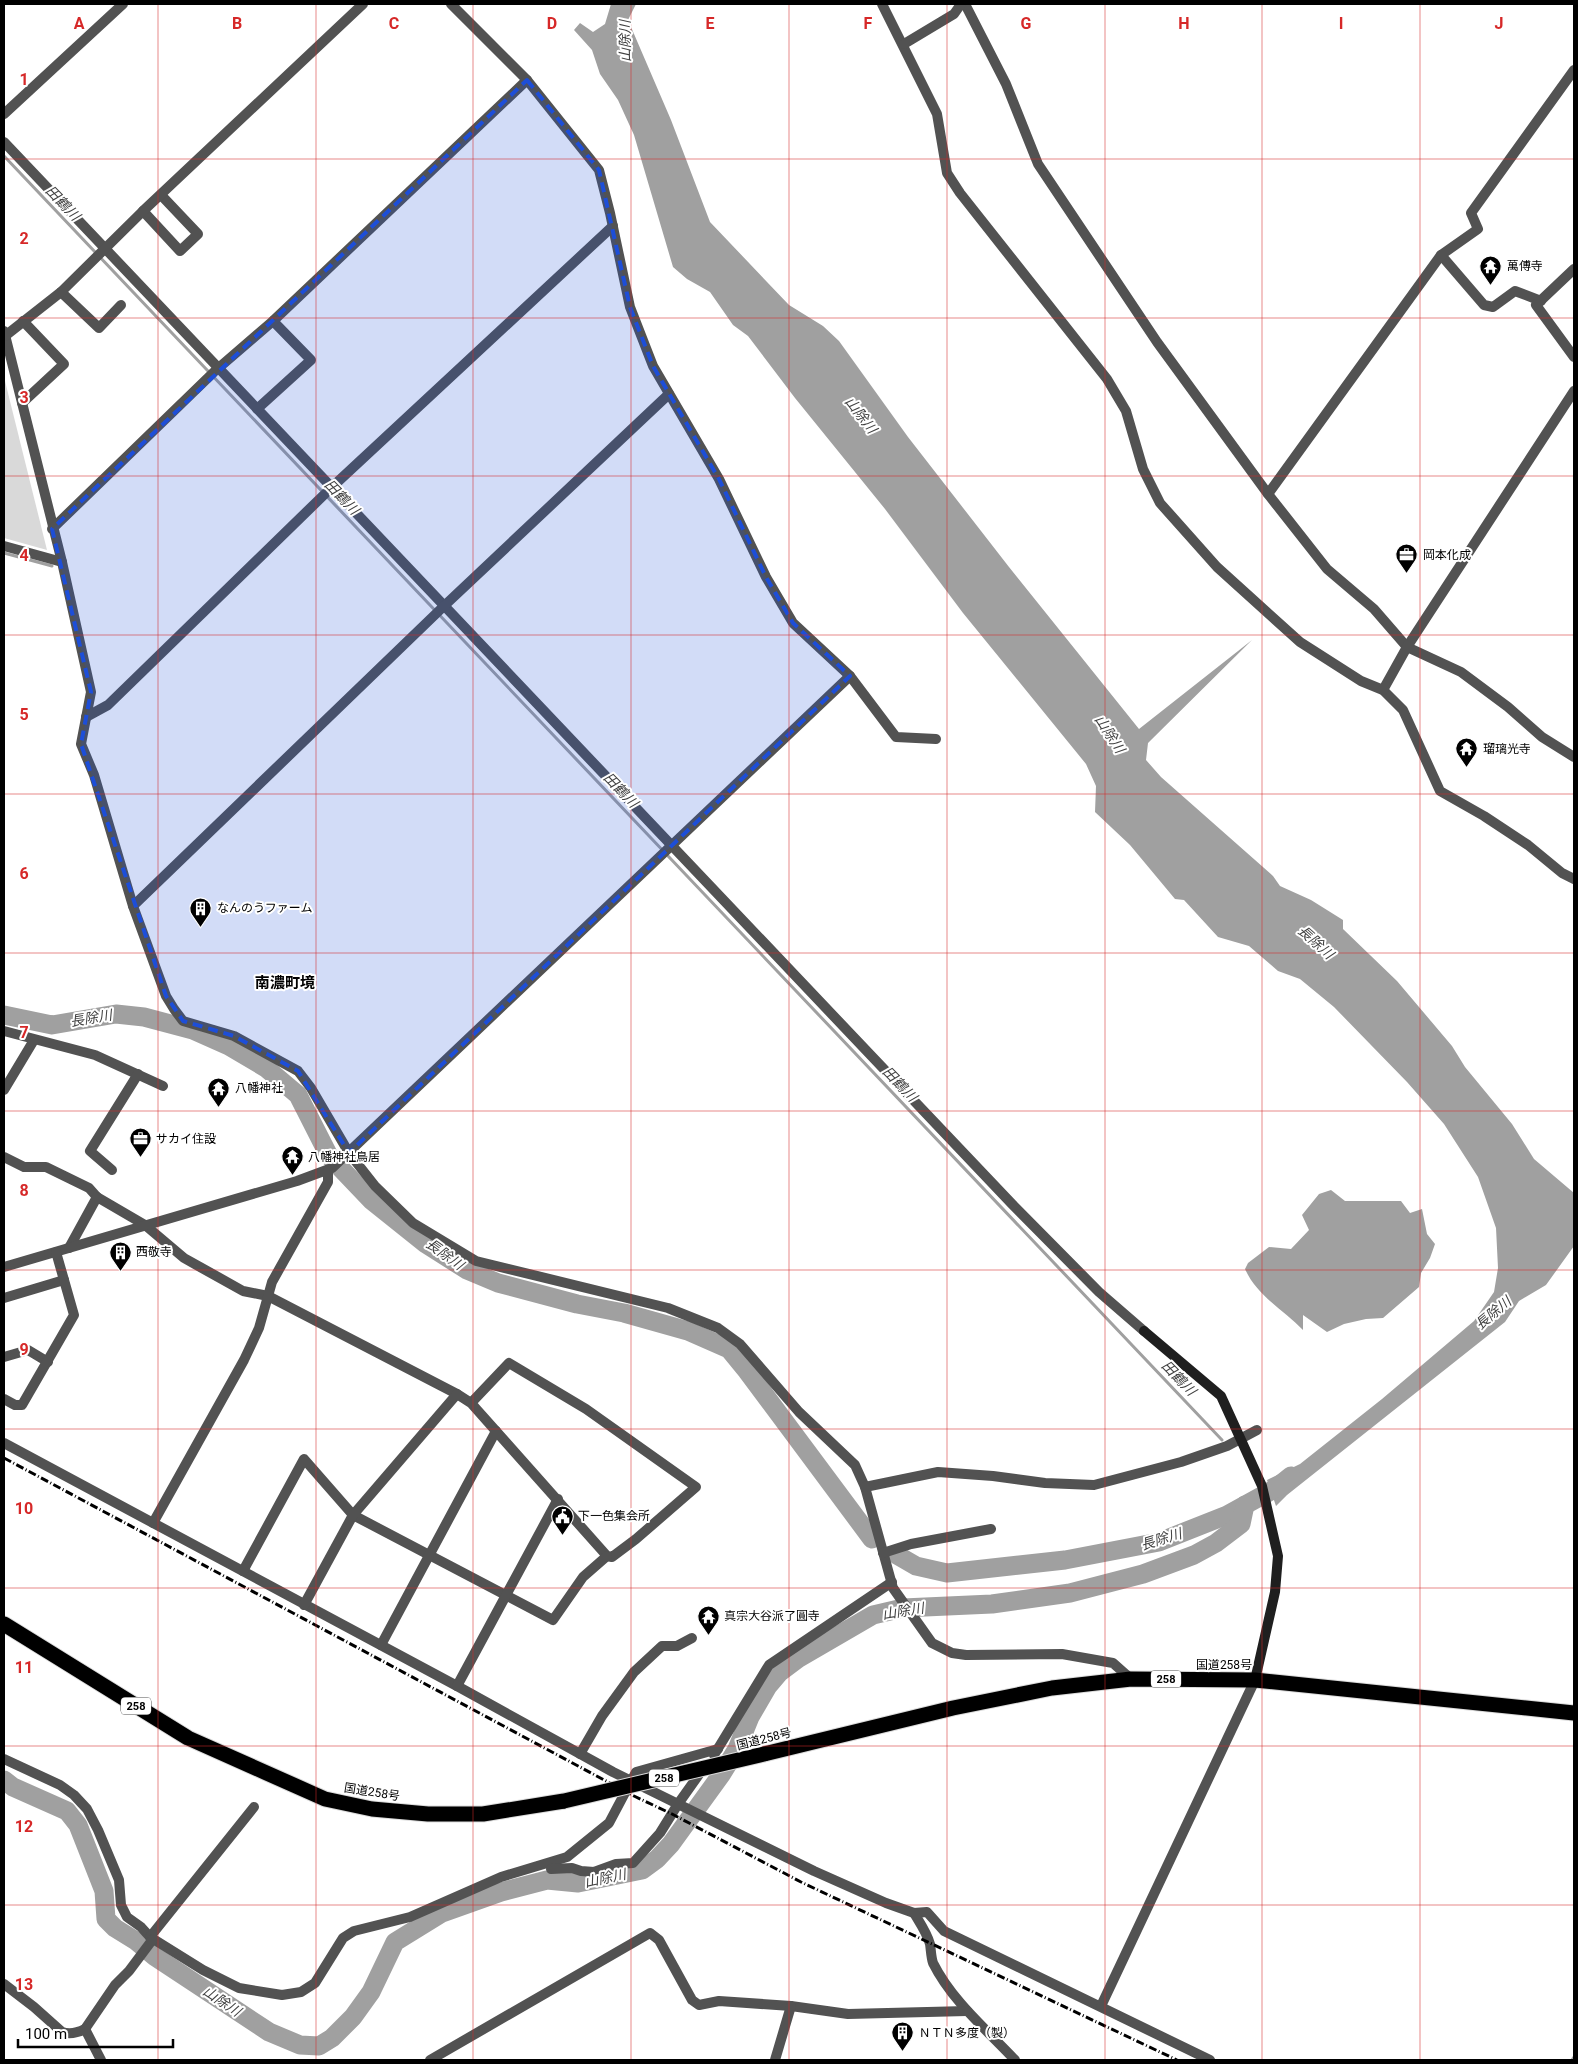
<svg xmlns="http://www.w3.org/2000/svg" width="1578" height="2064" font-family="Roboto,'Noto Sans JP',sans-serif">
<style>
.green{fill:#d9d9d9}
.water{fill:#a0a0a0}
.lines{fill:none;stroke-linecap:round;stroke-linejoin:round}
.stream{stroke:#a0a0a0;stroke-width:3}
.river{stroke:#a0a0a0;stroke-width:19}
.highway-casing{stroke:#dbdbdb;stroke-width:17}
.street{stroke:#525252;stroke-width:10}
.secondary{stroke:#1f1f1f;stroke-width:10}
.highway{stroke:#000;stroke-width:15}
.rail{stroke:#000;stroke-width:3;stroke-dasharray:8 2.5 1 2.5;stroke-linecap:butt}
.highway-bridge-casing{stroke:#dbdbdb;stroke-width:17;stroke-linecap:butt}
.highway-bridge{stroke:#000;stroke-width:15}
.marked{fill:#1d4ed8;fill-opacity:0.2;stroke:#1d4ed8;stroke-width:4;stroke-dasharray:10 6;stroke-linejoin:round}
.grid{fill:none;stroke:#d62828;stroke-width:1;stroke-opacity:0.55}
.labels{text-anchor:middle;stroke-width:4;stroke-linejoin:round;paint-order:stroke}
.shield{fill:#fff;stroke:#4c4c4c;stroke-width:1}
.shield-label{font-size:11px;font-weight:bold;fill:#000}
.poi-label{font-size:12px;fill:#000;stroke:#fff;text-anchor:start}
.street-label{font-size:12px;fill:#000;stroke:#fff}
.water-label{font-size:14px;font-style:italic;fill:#414141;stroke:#fff}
.quarter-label{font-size:15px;font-weight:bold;fill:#000;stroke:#fff}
.grid-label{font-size:16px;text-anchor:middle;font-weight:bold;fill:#d62828;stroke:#fff;stroke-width:4;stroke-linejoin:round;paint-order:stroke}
</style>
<rect width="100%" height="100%" fill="#fff"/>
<polygon class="green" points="4,377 47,550 4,538"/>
<g class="water">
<polygon points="611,4 636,4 628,20 671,120 710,222 789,305 823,326 839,341 908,437 1009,567 1139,729 1252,640 1148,743 1146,760 1161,777 1273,876 1280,886 1311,900 1343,920 1343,929 1397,981 1452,1046 1465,1067 1512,1124 1534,1159 1574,1193 1574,1246 1546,1285 1519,1301 1505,1322 1287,1495 1276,1506 1267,1480 1300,1464 1382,1399 1474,1321 1494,1292 1498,1268 1496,1228 1478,1177 1444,1124 1407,1082 1334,1007 1300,979 1278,971 1249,946 1218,937 1184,900 1175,899 1130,845 1095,812 1096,786 1086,764 963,613 885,509 795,398 748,336 733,325 710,292 687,279 673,267 634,135 618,100 600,74 592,50 574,30 580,23 593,32 605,24"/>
<path d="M 1331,1190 L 1345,1201 L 1401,1201 L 1410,1213 L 1422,1209 L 1427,1234 L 1435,1244 L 1430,1258 L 1421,1273 L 1419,1287 L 1383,1318 L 1366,1319 L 1344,1324 L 1327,1332 L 1303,1315 L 1303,1330 C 1284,1310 1257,1296 1245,1269 L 1248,1263 L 1269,1247 L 1291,1249 L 1309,1230 L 1302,1215 L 1319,1194 Z"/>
</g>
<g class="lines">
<g class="stream">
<polyline points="4,156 1222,1440"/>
<polyline points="4,553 52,566"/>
<polyline points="1572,2060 1574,2057"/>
</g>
<g class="river">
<polyline points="4,1015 52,1025 116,1014 144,1017 193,1030 229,1046 266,1068 298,1095 329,1156 371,1200 426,1244 467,1270 498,1283 577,1304 624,1313 688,1331 729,1349 747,1371 872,1539"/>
<polyline points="897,1555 916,1566 947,1573 1065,1560 1159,1542 1227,1515 1276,1488 1291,1476"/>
<polyline points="4,1780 13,1787 67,1811 78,1825 104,1891 106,1919 115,1928 136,1941 154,1956 269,2032 300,2045 319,2046 332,2038 353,2017 371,1992 395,1942 442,1913 501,1892 547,1880 578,1883 642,1870 657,1859 671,1844 721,1775 737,1749 750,1717 768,1686 779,1673 799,1658 873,1615 903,1608 992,1604 1070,1593 1143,1574 1194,1555 1216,1543 1241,1524 1245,1505"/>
</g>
<defs>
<g id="highway">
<polyline points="4,1624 188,1738 325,1799 372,1809 428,1814 483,1814 564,1801"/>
<polyline points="764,1754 953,1708 1052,1688 1131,1679 1255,1680 1574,1713"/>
</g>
</defs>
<use href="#highway" class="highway-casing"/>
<g class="street">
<polyline points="451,4 527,80 599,170 610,213 630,307 653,366 719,479 766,577 793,623 850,676 896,737 936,739"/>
<polyline points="882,4 937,114 947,173 960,193 1107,379 1126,411 1143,469 1160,503 1217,567 1300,642 1361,681 1383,690 1403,710 1440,791 1484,816 1528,845 1562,873 1574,879"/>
<polyline points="965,4 1006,84 1038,164 1157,342 1268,494 1327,569 1374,609 1407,647 1461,672 1508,707 1542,737 1574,757"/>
<polyline points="904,44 954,14 961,4"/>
<polyline points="4,114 123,4"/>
<polyline points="4,142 1012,1204 1099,1292 1144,1331"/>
<polyline points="143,211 180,251 198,234 161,195"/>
<polyline points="1441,255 1484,305 1493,307 1515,291 1541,301"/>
<polyline points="1574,269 1536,305 1574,357"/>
<polyline points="61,292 99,328 121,305"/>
<polyline points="4,331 62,562 91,692 81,744 94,775 133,906 166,996 174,1009 183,1021 234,1036 298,1071 311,1088 349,1153 375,1186 413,1223 476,1261 668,1308 718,1328 740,1344 799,1412 855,1465 865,1487 893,1588 932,1643 952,1653 966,1655 1062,1654 1113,1663 1131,1679"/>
<polyline points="5,336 61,292 143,211 363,4"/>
<polyline points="22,403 64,364 23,321"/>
<polyline points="257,409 311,360 273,321"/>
<polyline points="1268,494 1441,255 1478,229 1471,213 1574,70"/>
<polyline points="52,529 215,371 273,321 527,80"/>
<polyline points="4,546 62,562"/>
<polyline points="1383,690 1407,647 1574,391"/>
<polyline points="86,717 108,705 331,488 613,226"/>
<polyline points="133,906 444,606 669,394"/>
<polyline points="4,1031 95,1055 163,1086"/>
<polyline points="4,1090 34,1040"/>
<polyline points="4,1157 24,1167 46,1167 89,1188 97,1197 145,1225 184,1258 243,1291 268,1296 457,1394 471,1403 607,1556 612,1557 636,1539 696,1487 586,1409 509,1363 471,1403"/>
<polyline points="112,1170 90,1151 138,1074"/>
<polyline points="69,1248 97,1197"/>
<polyline points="4,1267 297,1181 332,1168 850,676"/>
<polyline points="4,1298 64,1280"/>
<polyline points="4,1357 28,1350 48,1362"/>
<polyline points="4,1399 15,1405 22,1405 74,1315 56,1252"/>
<polyline points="4,1443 457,1686 613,1772 814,1871 886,1903 914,1913 927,1912 944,1931 1210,2060"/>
<polyline points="865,1487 938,1472 993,1476 1045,1483 1094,1485 1181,1462 1227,1446 1257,1430"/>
<polyline points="153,1523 244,1360 259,1328 272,1282 328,1182 328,1170"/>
<polyline points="883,1553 911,1544 991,1529"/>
<polyline points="243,1571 304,1459 353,1515 553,1620 583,1577 607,1556"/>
<polyline points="304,1605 353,1515 457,1394"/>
<polyline points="381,1645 496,1431"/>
<polyline points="457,1686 558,1499"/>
<polyline points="580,1754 602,1716 634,1672 662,1646 677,1646 692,1638"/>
<polyline points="714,1755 769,1665 892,1582"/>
<polyline points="4,1759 60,1785 74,1795 87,1809 98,1830 119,1880 121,1905 127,1917 141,1927 150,1937 203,1970 239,1988 282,1995 301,1992 315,1983 343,1938 354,1931 410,1917 501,1877 567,1857 609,1823 636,1772 718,1749"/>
<polyline points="551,1869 572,1868 581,1871 594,1872 616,1864 633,1863 660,1833 678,1804 705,1766"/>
<path d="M 914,1913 C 920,1923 927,1933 930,1944 C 931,1950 931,1957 933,1963 C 952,2001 987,2030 1015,2060"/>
<polyline points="150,1937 254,1807"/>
<path d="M 4,1984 L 34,2007 L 62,2032 C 70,2035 77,2033 85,2029 L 115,1985 L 129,1971 L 153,1939"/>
<polyline points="1101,2006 1255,1680"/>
<polyline points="85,2029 101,2060"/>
<polyline points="430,2060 650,1933 659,1940 692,2000 699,2005 719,2001 791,2006 848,2014 967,2011"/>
<polyline points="775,2060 791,2006"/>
</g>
<polyline class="secondary" points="1144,1331 1221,1396 1262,1486 1278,1556 1275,1592 1255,1680"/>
<use href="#highway" class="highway"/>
<polyline class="rail" points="4,1458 634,1796 672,1814 801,1882 1177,2060"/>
<defs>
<polyline id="highway-bridge" points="564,1801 764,1754"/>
</defs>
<use href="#highway-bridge" class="highway-bridge-casing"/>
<use href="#highway-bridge" class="highway-bridge"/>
</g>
<path class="marked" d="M 527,80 L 599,170 L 630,307 L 653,366 L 719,479 L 766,577 L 793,623 L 850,676 L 349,1153 L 298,1071 L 234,1036 L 183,1021 L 166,996 L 81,744 L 91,692 L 52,529 Z"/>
<path class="grid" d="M 158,4 L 158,2060M 316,4 L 316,2060M 473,4 L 473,2060M 631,4 L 631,2060M 789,4 L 789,2060M 947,4 L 947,2060M 1105,4 L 1105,2060M 1262,4 L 1262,2060M 1420,4 L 1420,2060M 4,159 L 1574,159M 4,318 L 1574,318M 4,476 L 1574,476M 4,635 L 1574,635M 4,794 L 1574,794M 4,953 L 1574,953M 4,1111 L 1574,1111M 4,1270 L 1574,1270M 4,1429 L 1574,1429M 4,1588 L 1574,1588M 4,1746 L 1574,1746M 4,1905 L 1574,1905"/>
<defs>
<symbol id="temple-pin" viewBox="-11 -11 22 30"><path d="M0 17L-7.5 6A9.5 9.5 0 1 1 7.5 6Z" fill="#000" stroke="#fff"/><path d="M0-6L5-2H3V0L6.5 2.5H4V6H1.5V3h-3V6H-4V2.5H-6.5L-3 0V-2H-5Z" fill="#fff"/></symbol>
<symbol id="office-pin" viewBox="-11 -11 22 30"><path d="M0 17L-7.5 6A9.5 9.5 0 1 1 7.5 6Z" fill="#000" stroke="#fff"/><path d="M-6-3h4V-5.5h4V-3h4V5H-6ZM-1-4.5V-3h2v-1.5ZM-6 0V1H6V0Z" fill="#fff"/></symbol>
<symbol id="building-pin" viewBox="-11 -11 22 30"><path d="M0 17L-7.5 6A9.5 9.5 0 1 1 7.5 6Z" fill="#000" stroke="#fff"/><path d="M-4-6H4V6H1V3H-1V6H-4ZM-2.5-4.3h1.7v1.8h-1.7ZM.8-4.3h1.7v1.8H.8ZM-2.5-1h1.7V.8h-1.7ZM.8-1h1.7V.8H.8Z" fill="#fff"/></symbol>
<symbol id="civic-pin" viewBox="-11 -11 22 30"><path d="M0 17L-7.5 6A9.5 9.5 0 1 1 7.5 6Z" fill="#000" stroke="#fff"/><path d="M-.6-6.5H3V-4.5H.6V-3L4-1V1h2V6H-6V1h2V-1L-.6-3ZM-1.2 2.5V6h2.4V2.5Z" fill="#fff"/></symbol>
</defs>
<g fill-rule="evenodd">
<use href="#temple-pin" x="1478" y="254" width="25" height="34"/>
<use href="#office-pin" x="1394" y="542" width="25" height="34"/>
<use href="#temple-pin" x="1454" y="736" width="25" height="34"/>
<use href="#building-pin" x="188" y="896" width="25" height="34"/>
<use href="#temple-pin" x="206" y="1076" width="25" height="34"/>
<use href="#office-pin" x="128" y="1126" width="25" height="34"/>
<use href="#temple-pin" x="280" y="1144" width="25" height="34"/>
<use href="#building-pin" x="108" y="1240" width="25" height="34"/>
<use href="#civic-pin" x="550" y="1504" width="25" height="34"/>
<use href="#temple-pin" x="696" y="1604" width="25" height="34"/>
<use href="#building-pin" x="890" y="2020" width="25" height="34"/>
</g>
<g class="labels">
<g class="shield">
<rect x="1151" y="1670.5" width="30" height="17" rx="4"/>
<rect x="121" y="1697.5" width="30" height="17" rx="4"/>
<rect x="649" y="1769.5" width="30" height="17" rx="4"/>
</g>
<g class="shield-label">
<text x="1166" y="1683">258</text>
<text x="136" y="1710">258</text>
<text x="664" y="1782">258</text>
</g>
<g class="poi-label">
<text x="1507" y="270">萬傅寺</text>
<text x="1423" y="559">岡本化成</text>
<text x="1483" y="753">瑠璃光寺</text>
<text x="217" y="912">なんのうファーム</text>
<text x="235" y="1092">八幡神社</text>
<text x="156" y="1143">サカイ住設</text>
<text x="308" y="1161">八幡神社鳥居</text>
<text x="136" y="1256">西敬寺</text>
<text x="578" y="1520">下一色集会所</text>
<text x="724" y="1620">真宗大谷派了圓寺</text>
<text x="919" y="2037">ＮＴＮ多度（製）</text>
</g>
<g class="street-label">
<text x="1224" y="1669">国道258号</text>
<text transform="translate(764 1739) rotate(-14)" y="4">国道258号</text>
<text transform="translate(372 1792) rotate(9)" y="4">国道258号</text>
</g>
<g class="water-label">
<text transform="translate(625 41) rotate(-91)" y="5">山除川</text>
<text transform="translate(63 203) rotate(46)" y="5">田鶴川</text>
<text transform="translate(861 415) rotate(52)" y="5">山除川</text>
<text transform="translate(342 497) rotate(46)" y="5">田鶴川</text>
<text transform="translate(1110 734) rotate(57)" y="5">山除川</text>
<text transform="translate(621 790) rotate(46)" y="5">田鶴川</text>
<text transform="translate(1316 942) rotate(42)" y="5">長除川</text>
<text transform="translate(91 1018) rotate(-9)" y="5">長除川</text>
<text transform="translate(900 1084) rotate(46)" y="5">田鶴川</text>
<text transform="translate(445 1254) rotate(36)" y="5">長除川</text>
<text transform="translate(1493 1313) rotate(-40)" y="5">長除川</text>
<text transform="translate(1179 1378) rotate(46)" y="5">田鶴川</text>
<text transform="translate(1161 1539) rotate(-17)" y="5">長除川</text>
<text transform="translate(903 1611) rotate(-9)" y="5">山除川</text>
<text transform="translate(605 1878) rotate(-12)" y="5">山除川</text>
<text transform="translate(222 2001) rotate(34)" y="5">山除川</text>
</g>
<g class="quarter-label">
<text x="285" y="988">南濃町境</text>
</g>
</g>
<g class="grid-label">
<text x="79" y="29">A</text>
<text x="237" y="29">B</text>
<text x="394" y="29">C</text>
<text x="552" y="29">D</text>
<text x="710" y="29">E</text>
<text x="868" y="29">F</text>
<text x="1026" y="29">G</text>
<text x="1184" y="29">H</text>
<text x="1341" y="29">I</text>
<text x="1499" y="29">J</text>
<text x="24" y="85">1</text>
<text x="24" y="244">2</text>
<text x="24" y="403">3</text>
<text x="24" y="561">4</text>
<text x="24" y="720">5</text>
<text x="24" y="879">6</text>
<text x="24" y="1038">7</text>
<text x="24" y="1196">8</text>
<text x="24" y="1355">9</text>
<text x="24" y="1514">10</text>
<text x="24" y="1673">11</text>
<text x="24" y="1832">12</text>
<text x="24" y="1990">13</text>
</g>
<rect width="1578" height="2064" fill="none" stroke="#000000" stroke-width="10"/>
<path d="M18 2039v8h155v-8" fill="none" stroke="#000000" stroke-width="2.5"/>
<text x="25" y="2039" font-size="15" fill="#000000" stroke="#ffffff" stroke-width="4" paint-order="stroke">100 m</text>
</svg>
